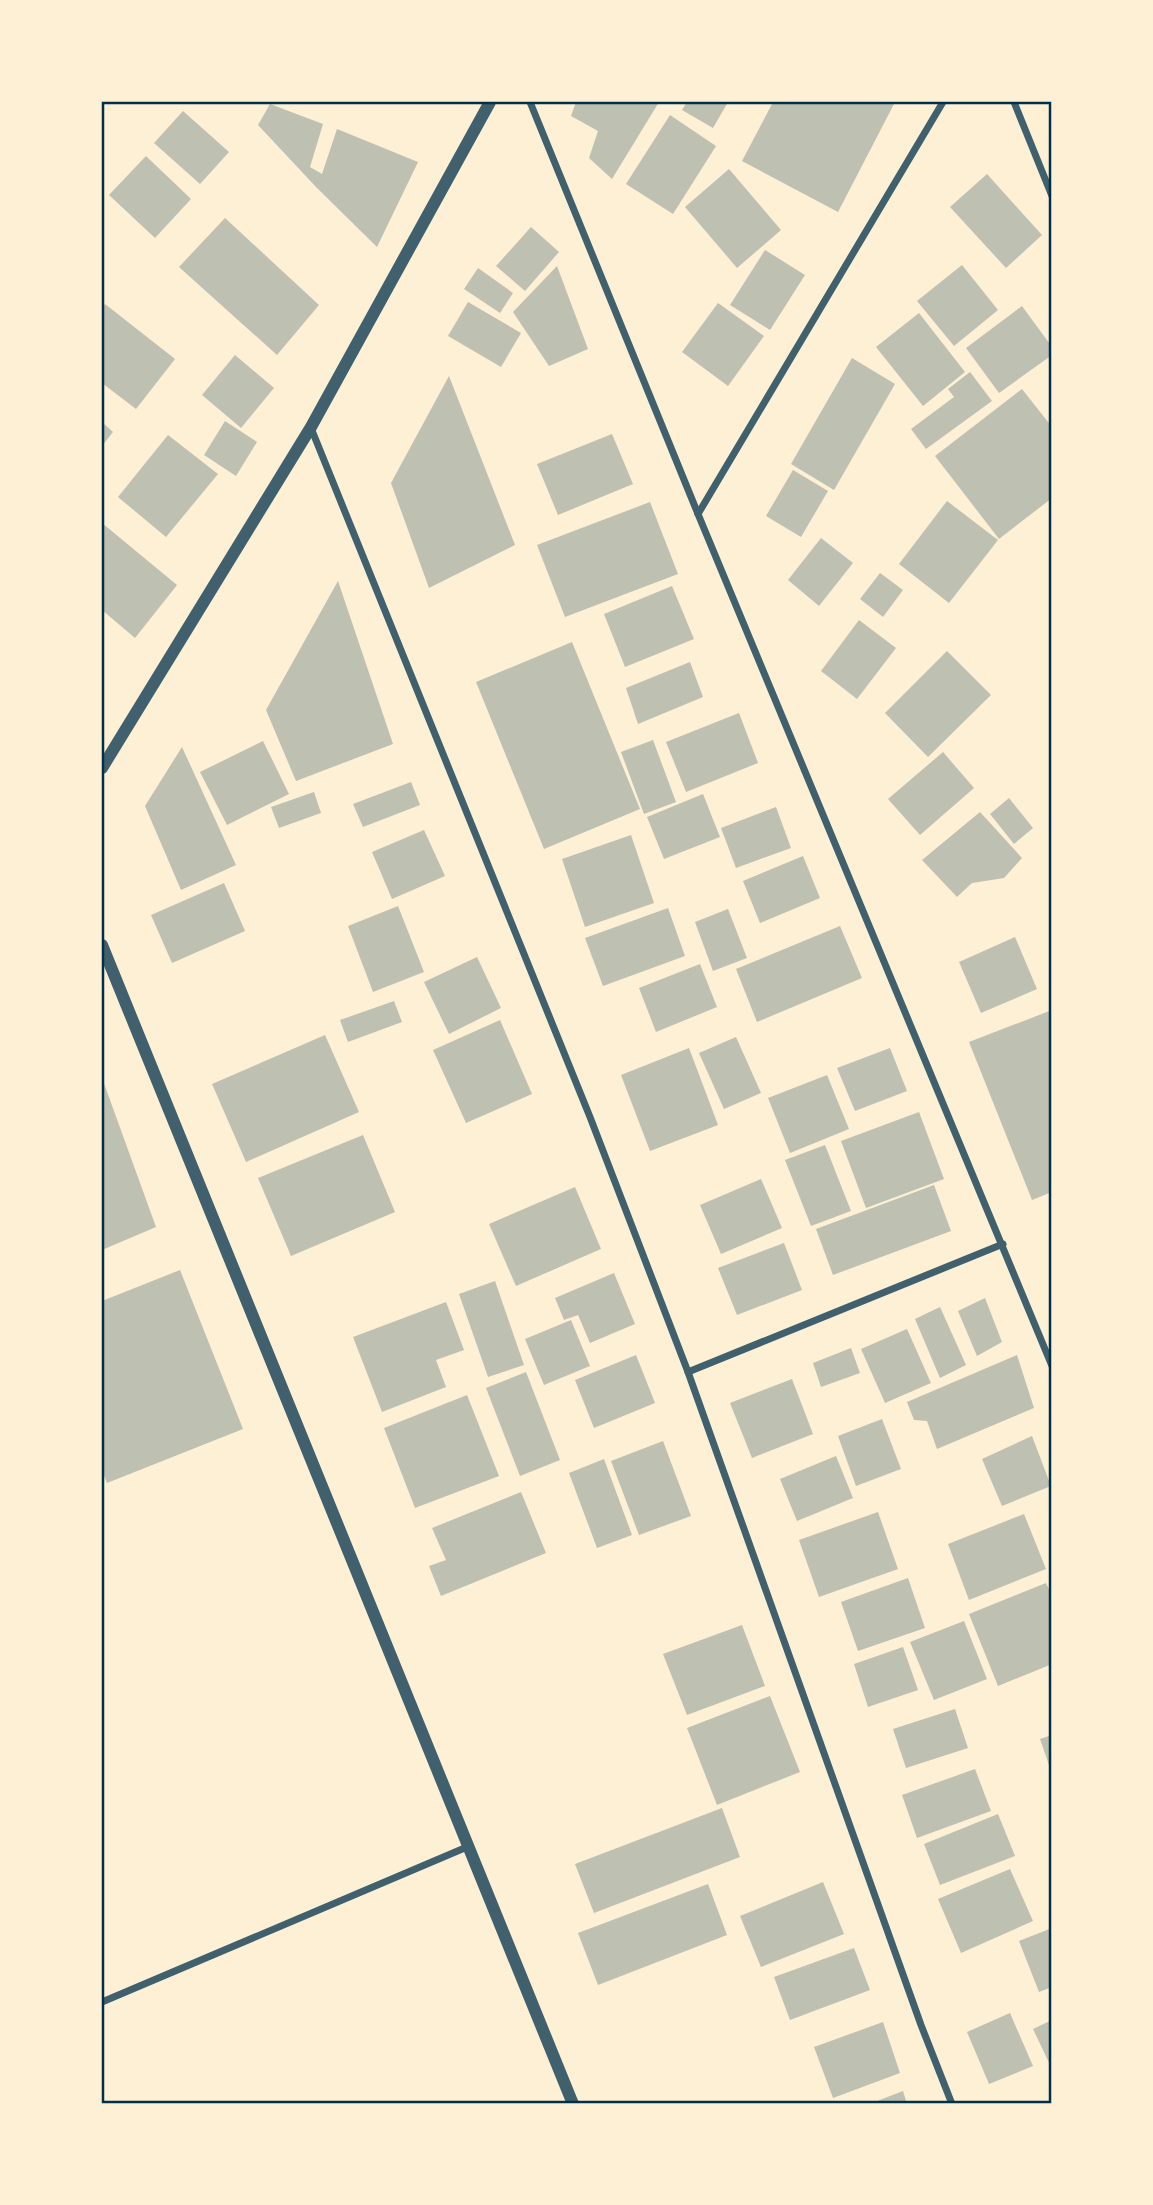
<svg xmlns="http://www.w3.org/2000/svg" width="1153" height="2205" font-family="Spectral,serif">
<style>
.building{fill:#bec0b2}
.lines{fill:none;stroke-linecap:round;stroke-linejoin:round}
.minor{stroke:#3f606c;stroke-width:7}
.tertiary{stroke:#3f606c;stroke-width:12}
.neatline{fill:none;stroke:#003049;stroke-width:2.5}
</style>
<rect width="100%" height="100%" fill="#fdf0d5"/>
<g class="building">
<polygon points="576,102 659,102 612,179 589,158 598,131 571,116"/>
<polygon points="687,102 728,102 713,128 682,110"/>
<polygon points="773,102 890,102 894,104 838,212 742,161"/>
<polygon points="270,104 323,124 310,167 322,174 337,129 418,162 377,247 316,187 258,125"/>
<polygon points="183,111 229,152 200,184 154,143"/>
<polygon points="670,115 716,146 673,214 626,184"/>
<polygon points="146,156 191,199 155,238 109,195"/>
<polygon points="729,169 781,230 737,268 685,207"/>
<polygon points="987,174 1042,235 1006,268 950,207"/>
<polygon points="225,218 319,305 277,355 179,267"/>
<polygon points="531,227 559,252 525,291 496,266"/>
<polygon points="765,250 805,275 770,330 730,305"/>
<polygon points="962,265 998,310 954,346 917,301"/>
<polygon points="557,266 588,349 549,366 513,312"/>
<polygon points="478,268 513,293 500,313 464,289"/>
<polygon points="468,302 521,333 501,367 448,336"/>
<polygon points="718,303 764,336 728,386 682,352"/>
<polygon points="105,304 175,359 136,409 102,383 102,309"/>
<polygon points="1022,306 1052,347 1052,355 999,393 966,348"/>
<polygon points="919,313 965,372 923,406 876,347"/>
<polygon points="235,355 274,388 241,428 202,395"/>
<polygon points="852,358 895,384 834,490 791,464"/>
<polygon points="970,372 992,401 926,449 911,429 954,397 948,389"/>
<polygon points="449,376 515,545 429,588 391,483"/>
<polygon points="1022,389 1052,427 1052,498 999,539 935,456"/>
<polygon points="225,421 257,442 236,476 204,455"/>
<polygon points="102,422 113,432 102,446"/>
<polygon points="612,434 633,484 558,515 537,464"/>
<polygon points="168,435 218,474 166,537 118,497"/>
<polygon points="793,470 828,491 801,537 766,516"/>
<polygon points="947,501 998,540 949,603 899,564"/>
<polygon points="650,502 678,574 565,617 537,545"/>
<polygon points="102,523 177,585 135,638 102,610"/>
<polygon points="821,538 853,563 819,606 788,580"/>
<polygon points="880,573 903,590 883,617 860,599"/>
<polygon points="338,581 393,744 296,781 266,710"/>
<polygon points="672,586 694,639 625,667 604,614"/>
<polygon points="859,620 896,648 857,699 821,671"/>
<polygon points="572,642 640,809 544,849 476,682"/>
<polygon points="947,651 991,695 928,757 885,713"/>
<polygon points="690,662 703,697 638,724 626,688"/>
<polygon points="739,713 758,763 686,792 666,742"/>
<polygon points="653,740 676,802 644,814 621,752"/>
<polygon points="263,741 289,794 227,825 200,772"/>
<polygon points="182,747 236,865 181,890 145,806"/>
<polygon points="943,752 974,788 920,835 888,799"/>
<polygon points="411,782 420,805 363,827 353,804"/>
<polygon points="314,792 321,813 279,828 271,807"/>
<polygon points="703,794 720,837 664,859 647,817"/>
<polygon points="1009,798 1033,828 1014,844 990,814"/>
<polygon points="776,807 791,848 736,868 721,828"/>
<polygon points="980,812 1022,858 1004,878 972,883 957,897 922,860"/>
<polygon points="424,830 445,876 392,899 372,852"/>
<polygon points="631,835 654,903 585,927 562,859"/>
<polygon points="803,856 820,898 760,923 743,881"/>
<polygon points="224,883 245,931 172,963 151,915"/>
<polygon points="398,906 424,972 373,992 348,926"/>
<polygon points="668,908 685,956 603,986 585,938"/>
<polygon points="728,909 747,958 713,971 695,922"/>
<polygon points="840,926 862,978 757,1022 736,969"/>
<polygon points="1015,937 1037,989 981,1013 959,962"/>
<polygon points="477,957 501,1008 449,1034 424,982"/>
<polygon points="700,964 717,1007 656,1032 639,988"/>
<polygon points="394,1001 402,1022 348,1042 340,1020"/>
<polygon points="1052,1010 1052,1192 1032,1200 969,1042"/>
<polygon points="500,1020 532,1094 466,1123 433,1050"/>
<polygon points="325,1035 359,1112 246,1162 212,1084"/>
<polygon points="736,1037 761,1093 724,1109 699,1053"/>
<polygon points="689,1048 718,1125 650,1151 621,1075"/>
<polygon points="890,1048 907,1091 855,1111 837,1068"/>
<polygon points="827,1075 849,1129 790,1153 768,1098"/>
<polygon points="102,1078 156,1227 102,1250"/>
<polygon points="919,1112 944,1179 866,1208 841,1141"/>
<polygon points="363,1135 395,1212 291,1256 258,1178"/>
<polygon points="825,1145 851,1211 811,1226 785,1160"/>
<polygon points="761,1179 782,1228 721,1254 700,1205"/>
<polygon points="934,1185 951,1231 833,1275 816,1229"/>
<polygon points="575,1187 601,1249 516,1286 489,1224"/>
<polygon points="784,1243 802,1290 737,1315 718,1268"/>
<polygon points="180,1270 243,1429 107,1483 102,1470 102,1301"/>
<polygon points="614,1273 635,1324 590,1343 578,1315 564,1320 555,1298"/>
<polygon points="495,1281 524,1365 488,1377 459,1294"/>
<polygon points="985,1298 1002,1342 977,1356 958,1311"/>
<polygon points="446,1302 464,1350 436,1360 446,1387 382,1412 353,1337"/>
<polygon points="940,1307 966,1365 940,1378 915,1319"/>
<polygon points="571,1320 590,1366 544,1385 525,1339"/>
<polygon points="907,1329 931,1383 885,1403 861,1349"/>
<polygon points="851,1348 860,1373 821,1387 813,1363"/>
<polygon points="636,1355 655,1403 594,1428 575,1380"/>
<polygon points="1017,1355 1034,1408 937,1449 927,1421 914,1420 907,1402"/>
<polygon points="526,1372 560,1460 520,1476 486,1388"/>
<polygon points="792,1379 813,1434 752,1458 730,1403"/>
<polygon points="467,1395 499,1476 415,1508 384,1428"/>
<polygon points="882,1419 901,1469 856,1486 838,1436"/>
<polygon points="1032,1436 1051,1486 1002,1506 982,1459"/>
<polygon points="663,1441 691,1516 639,1535 611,1461"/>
<polygon points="836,1456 853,1498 797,1521 780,1479"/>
<polygon points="604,1459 632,1535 597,1548 569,1473"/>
<polygon points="521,1492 546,1553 441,1596 429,1566 446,1560 432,1528"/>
<polygon points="878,1512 898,1569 819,1597 799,1540"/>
<polygon points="1024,1514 1046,1569 969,1600 948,1544"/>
<polygon points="908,1578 925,1628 858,1651 841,1602"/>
<polygon points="1046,1583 1052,1596 1052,1664 998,1686 969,1614"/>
<polygon points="964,1621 987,1679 934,1700 910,1642"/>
<polygon points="742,1625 765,1686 687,1715 663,1654"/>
<polygon points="903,1647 918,1690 868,1707 854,1664"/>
<polygon points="770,1696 800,1772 717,1805 687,1728"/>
<polygon points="955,1709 968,1748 906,1768 893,1729"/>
<polygon points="1052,1735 1052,1771 1051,1771 1040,1739"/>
<polygon points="975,1769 991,1811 917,1838 902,1795"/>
<polygon points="722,1808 740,1857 594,1913 575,1864"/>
<polygon points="998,1814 1015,1856 940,1885 924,1844"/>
<polygon points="1010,1869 1033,1921 961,1953 938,1899"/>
<polygon points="823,1882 844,1934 761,1967 740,1916"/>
<polygon points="708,1884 727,1935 598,1985 578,1933"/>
<polygon points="1052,1928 1052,1987 1039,1992 1019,1941"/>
<polygon points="854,1948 870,1990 790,2020 774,1977"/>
<polygon points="1010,2013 1033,2066 989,2084 967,2032"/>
<polygon points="1052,2020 1052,2069 1033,2029"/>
<polygon points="883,2022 900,2073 833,2098 814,2047"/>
<polygon points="903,2091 907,2104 872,2104 872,2103"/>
</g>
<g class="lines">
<g class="minor">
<polyline points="530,102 698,514 1052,1366"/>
<polyline points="1014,102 1052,196"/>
<polyline points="311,428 590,1117 688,1372 921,2025 952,2104"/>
<polyline points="698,514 943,102"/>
<polyline points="688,1372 1003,1244"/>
<polyline points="102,2002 467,1847"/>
</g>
<g class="tertiary">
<polyline points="102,768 311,427 490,102"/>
<polyline points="102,945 573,2104"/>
</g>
</g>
<rect width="1153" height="2205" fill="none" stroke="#fdf0d5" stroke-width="206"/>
<rect x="103" y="103" width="947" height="1999" class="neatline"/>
</svg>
